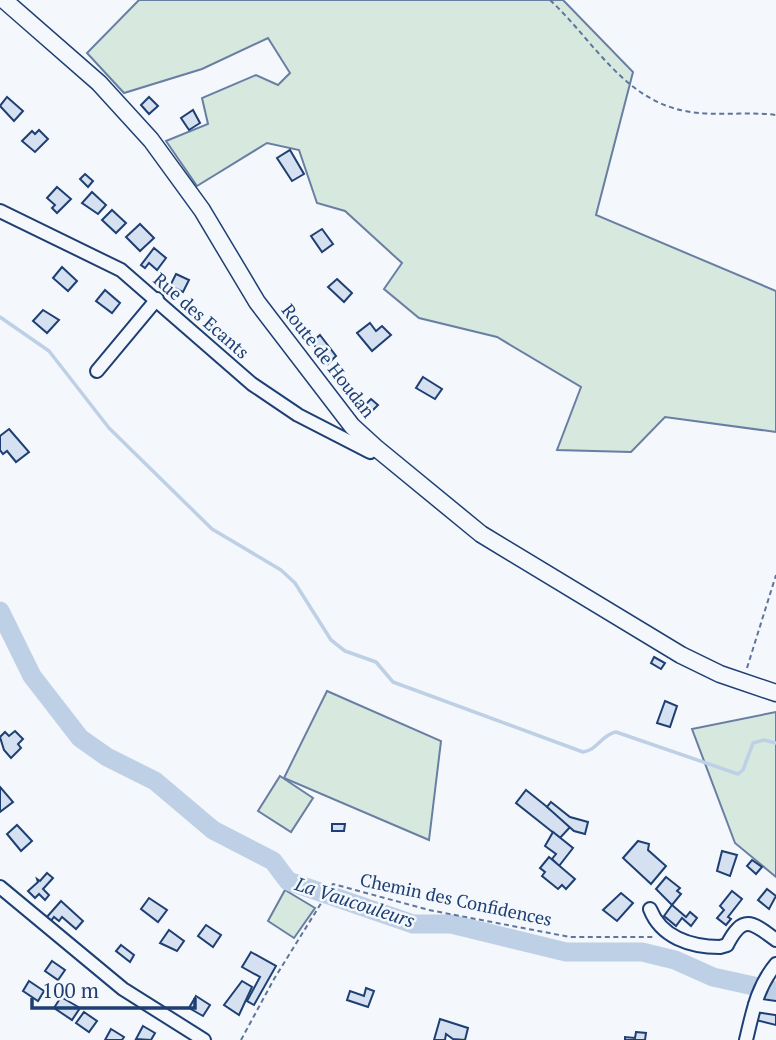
<svg xmlns="http://www.w3.org/2000/svg" width="776" height="1040" font-family="'PT Serif',serif">
<style>
.green{fill:#d7e8df;stroke:#687fa3;stroke-width:2}
.lines{fill:none;stroke-linecap:round;stroke-linejoin:round}
.stream{stroke:#bed0e5;stroke-width:3.5}
.river{stroke:#bed0e5;stroke-width:19}
.building{fill:#d5e0f0;stroke:#1d3f73;stroke-width:2}
.minor-casing{stroke:#1d3f73;stroke-width:16}
.major-casing{stroke:#1d3f73;stroke-width:19}
.path{stroke:#5e769c;stroke-width:2;stroke-dasharray:5 3.5;stroke-linecap:butt}
.minor{stroke:#f4f7fb;stroke-width:12}
.major{stroke:#f4f7fb;stroke-width:16}
.labels{text-anchor:middle;stroke-width:5;stroke-linejoin:round;paint-order:stroke}
.street-label{font-size:18px;fill:#1d3f73;stroke:#f4f7fb}
.water-label{font-size:19px;font-style:italic;fill:#1d3f73;stroke:#f4f7fb}
</style>
<rect width="100%" height="100%" fill="#f4f7fb"/>
<g class="green">
<polygon points="139,0 563,0 633,72 596,215 776,291 776,432 665,417 631,452 557,450 581,387 497,337 419,318 384,289 402,263 345,211 317,203 299,150 267,143 197,186 166,141 208,124 202,98 256,75 278,85 290,73 268,38 202,69 124,93 87,53"/>
<polygon points="327,691 441,741 429,840 284,778"/>
<polygon points="776,712 776,877 735,843 692,729"/>
<polygon points="280,776 313,798 291,832 258,811"/>
<polygon points="285,890 315,908 294,938 268,921"/>
</g>
<g class="lines">
<path class="stream" d="M 0,317 L 49,351 L 109,428 L 212,529 L 281,570 L 295,583 L 331,640 L 345,651 L 376,662 L 393,682 L 583,752 C 598,750 601,735 616,732 L 738,774 L 743,770 L 753,743 L 764,740 L 776,743"/>
<polyline class="river" points="0,611 32,676 80,738 107,757 155,781 213,830 273,861 288,881 413,924 451,924 566,952 642,952 675,960 713,977 776,991"/>
</g>
<g class="building">
<polygon points="7,97 23,111 14,121 0,106"/>
<polygon points="149,97 158,106 149,114 141,105"/>
<polygon points="193,110 200,123 189,130 181,118"/>
<polygon points="39,130 48,139 35,152 22,141 32,131 35,134"/>
<polygon points="290,150 304,174 292,181 277,158"/>
<polygon points="85,174 93,181 88,187 80,179"/>
<polygon points="57,187 71,199 57,213 52,208 55,205 47,198"/>
<polygon points="92,192 106,205 98,214 82,203"/>
<polygon points="112,210 126,223 116,233 102,220"/>
<polygon points="140,224 154,238 140,251 126,237"/>
<polygon points="322,229 333,244 322,252 311,236"/>
<polygon points="154,248 166,258 157,270 149,263 145,268 141,265"/>
<polygon points="62,267 77,281 68,291 53,278"/>
<polygon points="176,274 189,280 183,292 170,286"/>
<polygon points="337,279 352,293 344,302 328,287"/>
<polygon points="105,290 120,303 112,313 96,301"/>
<polygon points="43,310 59,320 47,333 33,321"/>
<polygon points="370,323 376,331 382,326 391,335 372,351 357,333"/>
<polygon points="320,335 336,356 328,364 312,342"/>
<polygon points="423,377 442,389 435,399 416,388"/>
<polygon points="371,399 378,405 370,413 363,407"/>
<polygon points="9,429 29,452 16,462 7,451 3,454 0,450 0,436"/>
<polygon points="654,657 665,663 661,669 651,663"/>
<polygon points="665,701 677,706 670,727 657,723"/>
<polygon points="15,731 23,739 18,744 21,748 11,758 4,750 0,737 5,732 9,736"/>
<polygon points="0,787 13,802 0,812"/>
<polygon points="526,790 571,826 560,838 516,803"/>
<polygon points="551,802 570,817 588,822 585,834 574,831 547,807"/>
<polygon points="332,824 345,824 344,831 332,831"/>
<polygon points="17,825 32,841 21,851 7,834"/>
<polygon points="553,832 573,848 559,866 552,859 556,854 545,846"/>
<polygon points="638,841 649,844 648,850 666,866 651,884 623,858"/>
<polygon points="722,851 737,855 730,876 717,871"/>
<polygon points="549,857 575,879 566,889 562,885 558,889 542,876 545,872 540,868"/>
<polygon points="752,860 762,867 756,874 747,866"/>
<polygon points="47,873 53,878 43,889 49,895 45,900 39,894 35,898 28,891 38,882 37,879 40,881"/>
<polygon points="666,877 680,888 677,891 681,894 672,905 656,889"/>
<polygon points="767,889 776,896 769,909 758,900"/>
<polygon points="732,891 742,899 728,917 731,919 726,925 717,918 724,910 720,906"/>
<polygon points="621,893 633,903 617,921 603,910"/>
<polygon points="149,898 167,910 158,922 141,909"/>
<polygon points="61,901 83,921 76,929 62,917 59,921 54,917 50,922 46,918"/>
<polygon points="672,905 686,917 690,912 697,918 691,926 682,918 676,926 664,916"/>
<polygon points="206,925 221,935 213,947 198,936"/>
<polygon points="169,930 184,941 177,951 160,943"/>
<polygon points="121,945 134,955 130,962 116,951"/>
<polygon points="251,952 276,966 254,1005 247,1001 260,977 242,967"/>
<polygon points="52,961 65,970 58,980 45,971"/>
<polygon points="29,981 44,991 38,1001 23,991"/>
<polygon points="242,981 252,987 239,1015 224,1005"/>
<polygon points="366,988 374,991 368,1007 347,1000 350,991 364,996"/>
<polygon points="196,996 210,1005 203,1016 189,1008"/>
<polygon points="61,997 80,1008 72,1020 54,1008"/>
<polygon points="757,1011 776,1014 776,1025 756,1020"/>
<polygon points="84,1012 97,1021 89,1032 76,1023"/>
<polygon points="440,1019 468,1028 465,1040 453,1039 446,1034 445,1040 434,1040"/>
<polygon points="143,1026 155,1033 151,1040 136,1039"/>
<polygon points="111,1029 124,1037 122,1040 105,1040"/>
<polygon points="636,1032 646,1033 645,1040 625,1040 625,1037 635,1038"/>
</g>
<g class="lines">
<defs>
<g id="minor">
<polyline points="0,211 121,270 252,384 298,415 370,452 375,447"/>
<polyline points="97,371 157,299"/>
<polyline points="0,887 123,989 204,1040"/>
<path d="M 650,909 C 661,937 690,947 720,947 L 727,945 C 743,914 752,922 776,940"/>
<polyline points="755,1005 776,1008"/>
<path d="M 746,1040 C 753,1011 757,987 776,964"/>
</g>
<polyline id="major" points="4,0 99,83 151,140 202,210 257,302 352,426 375,447 481,534 681,655 720,674 776,693"/>
</defs>
<use href="#minor" class="minor-casing"/>
<use href="#major" class="major-casing"/>
<g class="path">
<path d="M 550,0 C 593,40 623,99 685,111 C 714,117 746,111 776,115"/>
<polyline points="747,668 776,575"/>
<polyline points="241,1040 274,979 333,884 429,910 570,937 654,937"/>
</g>
<use href="#minor" class="minor"/>
<use href="#major" class="major"/>
</g>
<g class="labels">
<g class="street-label">
<text transform="translate(201 316) rotate(41)" y="6">Rue des Ecants</text>
<text transform="translate(328 361) rotate(52)" y="6">Route de Houdan</text>
<text transform="translate(456 900) rotate(12)" y="6">Chemin des Confidences</text>
</g>
<g class="water-label">
<text transform="translate(355 902) rotate(18)" y="7">La Vaucouleurs</text>
</g>
</g>
<path d="M32 998v10h163v-10" fill="none" stroke="#1d3f73" stroke-width="3.5"/>
<text x="42" y="998" font-size="21" fill="#1d3f73" stroke="#f4f7fb" stroke-width="5" paint-order="stroke">100 m</text>
</svg>
